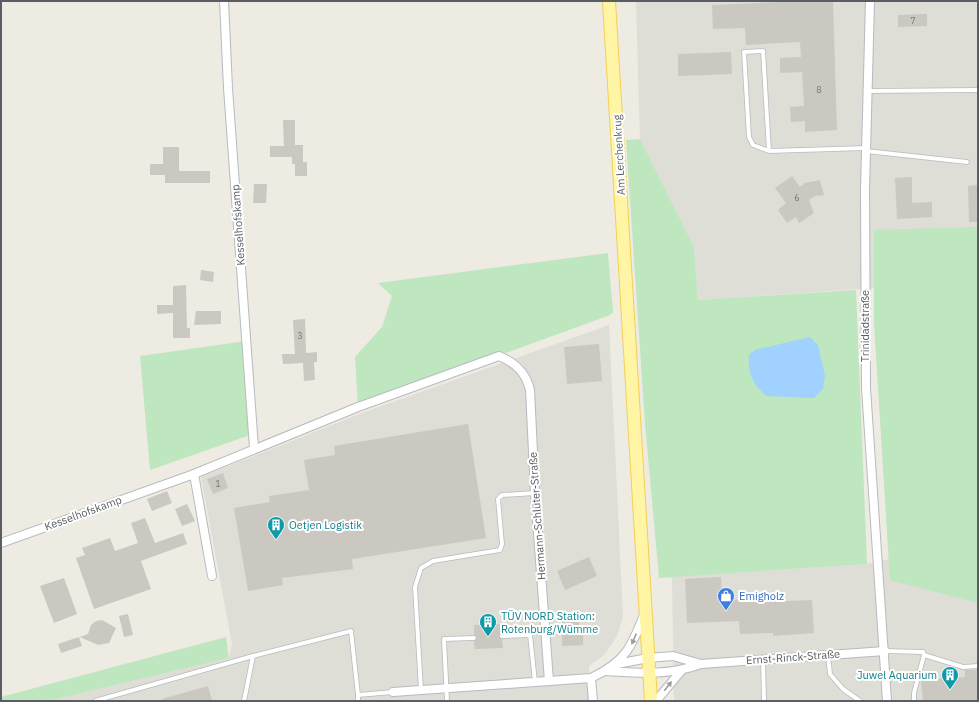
<svg xmlns="http://www.w3.org/2000/svg" width="979" height="702" font-family="'IBM Plex Sans',sans-serif">
<style>
.industrial{fill:#deddd6}
.green{fill:#bee6bf}
.water{fill:#a0d1ff}
.building{fill:#cac8c1}
.lines{fill:none;stroke-linecap:round;stroke-linejoin:round}
.service-casing{stroke:#b7babf;stroke-width:5.5}
.minor-casing{stroke:#b7babf;stroke-width:10}
.primary-casing{stroke:#f4cf55;stroke-width:14}
.service{stroke:#fff;stroke-width:4}
.minor{stroke:#fff;stroke-width:8}
.primary{stroke:#fff5a5;stroke-width:12}
.oneway{fill:#9c9ea1}
.labels{text-anchor:middle;stroke-width:4;stroke-linejoin:round;paint-order:stroke}
.number-label{font-size:9px;fill:#76787a}
.street-label{font-size:11px;fill:#5a5e63;stroke:#fff}
.culture-label{font-size:11px;fill:#0d838f;stroke:#fff;text-anchor:start}
.shop-label{font-size:11px;fill:#366cbe;stroke:#fff;text-anchor:start}
</style>
<rect width="100%" height="100%" fill="#eeebe2"/>
<g class="industrial">
<polygon points="636,1 978,1 978,701 674,701 672,577 867,564 889,559 874,321 874,288 698,300 694,247 640,139"/>
<polygon points="609,325 623,616 617,636 604,655 589,666 589,701 48,701 229,658 232,644 201,477 362,413"/>
</g>
<g class="green">
<polygon points="640,139 694,247 698,300 856,290 867,564 659,578 645,424 626,140"/>
<polygon points="978,227 978,603 890,580 874,321 874,230"/>
<polygon points="608,253 613,312 610,315 358,407 355,357 382,327 392,296 378,283"/>
<polygon points="246,341 253,434 150,470 140,356"/>
<polygon points="226,637 229,658 48,701 1,701 1,697"/>
</g>
<path class="water" d="M 810,337 L 818,345 L 825,376 L 823,389 L 814,398 L 766,396 C 752,382 748,375 749,355 L 755,350 Z"/>
<g class="building">
<polygon points="806,1 833,1 837,130 805,132 805,121 791,122 790,107 804,106 802,72 780,73 780,58 801,57 800,42 746,45 745,28 713,29 712,5"/>
<polygon points="927,14 927,26 898,27 898,15"/>
<polygon points="731,52 732,74 678,76 678,54"/>
<polygon points="283,120 295,120 295,145 303,145 303,162 307,162 307,176 295,176 295,164 292,164 292,157 270,157 270,146 284,146"/>
<polygon points="163,147 179,147 179,171 210,171 210,183 165,183 165,175 150,175 150,164 163,164"/>
<polygon points="792,176 800,187 805,183 820,180 824,195 815,196 809,200 814,213 799,223 796,217 787,223 778,210 786,203 775,188"/>
<polygon points="912,177 912,203 932,202 932,217 897,219 895,178"/>
<polygon points="254,184 267,184 266,203 253,203"/>
<polygon points="978,185 978,222 969,222 968,186"/>
<polygon points="201,270 214,272 213,282 200,280"/>
<polygon points="186,285 187,328 190,328 190,338 173,338 173,313 157,314 157,305 173,305 173,286"/>
<polygon points="196,311 221,311 221,324 194,325"/>
<polygon points="305,319 306,353 317,352 317,362 314,362 315,380 304,381 303,363 283,364 282,354 295,354 293,320"/>
<polygon points="599,344 602,381 567,384 564,347"/>
<polygon points="468,424 486,538 352,559 353,569 282,578 283,585 248,591 234,508 270,502 269,496 309,490 304,460 335,455 334,446"/>
<polygon points="223,473 228,488 213,494 207,479"/>
<polygon points="167,491 172,503 152,511 147,499"/>
<polygon points="187,504 195,521 182,526 175,509"/>
<polygon points="145,518 155,543 183,533 187,544 141,561 151,589 94,609 76,558 85,555 82,548 110,538 115,551 138,543 131,523"/>
<polygon points="589,557 597,576 565,590 557,571"/>
<polygon points="721,577 722,600 764,599 765,602 812,600 814,633 773,636 773,633 740,634 739,621 687,623 685,579"/>
<polygon points="64,578 77,614 54,623 40,586"/>
<polygon points="128,614 133,635 124,637 119,616"/>
<polygon points="562,614 579,614 579,628 583,628 583,645 562,646"/>
<polygon points="102,620 116,628 109,643 98,645 80,637 88,634 91,625 96,621"/>
<polygon points="502,624 502,632 499,636 502,639 503,648 475,649 474,641 477,638 474,635 474,625"/>
<polygon points="79,637 82,646 61,653 58,644"/>
<polygon points="965,670 978,670 978,701 923,701 921,680 965,677"/>
<polygon points="208,686 212,701 162,701 162,699"/>
</g>
<g class="lines">
<defs>
<g id="service">
<polyline points="868,91 978,90"/>
<polyline points="769,151 763,51 744,52 749,137 753,145 769,151 866,148"/>
<polyline points="866,151 967,162"/>
<polyline points="502,636 530,635 535,682"/>
<polyline points="885,651 923,652 924,655 914,693 914,701"/>
<polyline points="828,655 830,674 843,689 860,701"/>
<polyline points="924,655 963,667 978,666"/>
<polyline points="763,659 764,701"/>
<polyline points="421,690 415,587 421,568 433,561 500,550 502,544 498,499 502,495 535,493"/>
<polyline points="95,701 253,656 351,631 358,695"/>
<polyline points="244,701 253,656"/>
<polyline points="358,701 358,695 393,692"/>
<polyline points="447,701 444,639 474,638"/>
</g>
<g id="minor">
<polyline points="224,1 228,88 254,448"/>
<polyline points="870,1 865,189 866,388 887,701"/>
<polyline points="194,474 212,576"/>
<path d="M 1,543 L 194,474 L 358,407 L 499,356 C 516,363 526,373 530,390 L 535,493 L 549,681"/>
<polyline points="617,664 648,658 673,656 701,664"/>
<path d="M 605,671 C 639,673 668,676 701,664 L 885,651"/>
<polyline points="591,678 593,701"/>
<path d="M 393,692 L 591,678 C 625,662 631,648 644,615"/>
<polyline points="656,701 681,671"/>
</g>
<polyline id="primary" points="609,1 651,701"/>
</defs>
<use href="#service" class="service-casing"/>
<use href="#minor" class="minor-casing"/>
<use href="#primary" class="primary-casing"/>
<use href="#service" class="service"/>
<use href="#minor" class="minor"/>
<use href="#primary" class="primary"/>
</g>
<defs><path id="oneway-solid" d="M-6-.8H1V-3.2L6.5 0L1 3.2V.8H-6Z"/></defs>
<g class="oneway">
<use href="#oneway-solid" transform="translate(634 639) rotate(113)"/>
<use href="#oneway-solid" transform="translate(668 686) rotate(-52)"/>
</g>
<defs>
<symbol id="building-pin" viewBox="-11 -11 22 30"><path d="M0 17L-7.5 6A9.5 9.5 0 1 1 7.5 6Z" fill="#0f9aa8" stroke="#fff"/><path d="M-4-6H4V6H1V3H-1V6H-4ZM-2.5-4.3h1.7v1.8h-1.7ZM.8-4.3h1.7v1.8H.8ZM-2.5-1h1.7V.8h-1.7ZM.8-1h1.7V.8H.8Z" fill="#fff"/></symbol>
<symbol id="shop-pin" viewBox="-11 -11 22 30"><path d="M0 17L-7.5 6A9.5 9.5 0 1 1 7.5 6Z" fill="#3f7fe0" stroke="#fff"/><path d="M-5-2.5h2.3a2.7 3.5 0 0 1 5.4 0H5L5.5 6h-11ZM-1.5-2.5h3a1.5 2.3 0 0 0-3 0Z" fill="#fff"/></symbol>
</defs>
<g fill-rule="evenodd">
<use href="#building-pin" x="266" y="515" width="20" height="27"/>
<use href="#shop-pin" x="716" y="586" width="20" height="27"/>
<use href="#building-pin" x="478" y="612" width="20" height="27"/>
<use href="#building-pin" x="940" y="665" width="20" height="27"/>
</g>
<g class="labels">
<g class="number-label">
<text x="913" y="24">7</text>
<text x="819" y="93">8</text>
<text x="797" y="201">6</text>
<text x="300" y="339">3</text>
<text x="218" y="487">1</text>
</g>
<g class="street-label">
<text transform="translate(619 155) rotate(-93)" y="4">Am Lerchenkrug</text>
<text transform="translate(238 225) rotate(-94)" y="4">Kesselhofskamp</text>
<text transform="translate(865 326) rotate(-90)" y="4">Trinidadstraße</text>
<text transform="translate(83 513) rotate(-20)" y="4">Kesselhofskamp</text>
<text transform="translate(537 516) rotate(-94)" y="4">Hermann-Schlüter-Straße</text>
<text transform="translate(793 657) rotate(-4)" y="4">Ernst-Rinck-Straße</text>
</g>
<g class="culture-label">
<text x="289" y="529">Oetjen Logistik</text>
<text x="501" y="620">TÜV NORD Station:<tspan x="501" dy="13">Rotenburg/Wümme</tspan></text>
<text x="937" y="679" text-anchor="end">Juwel Aquarium</text>
</g>
<g class="shop-label">
<text x="739" y="600">Emigholz</text>
</g>
</g>
<rect width="979" height="702" fill="none" stroke="#5a5e63" stroke-width="4"/>
</svg>
